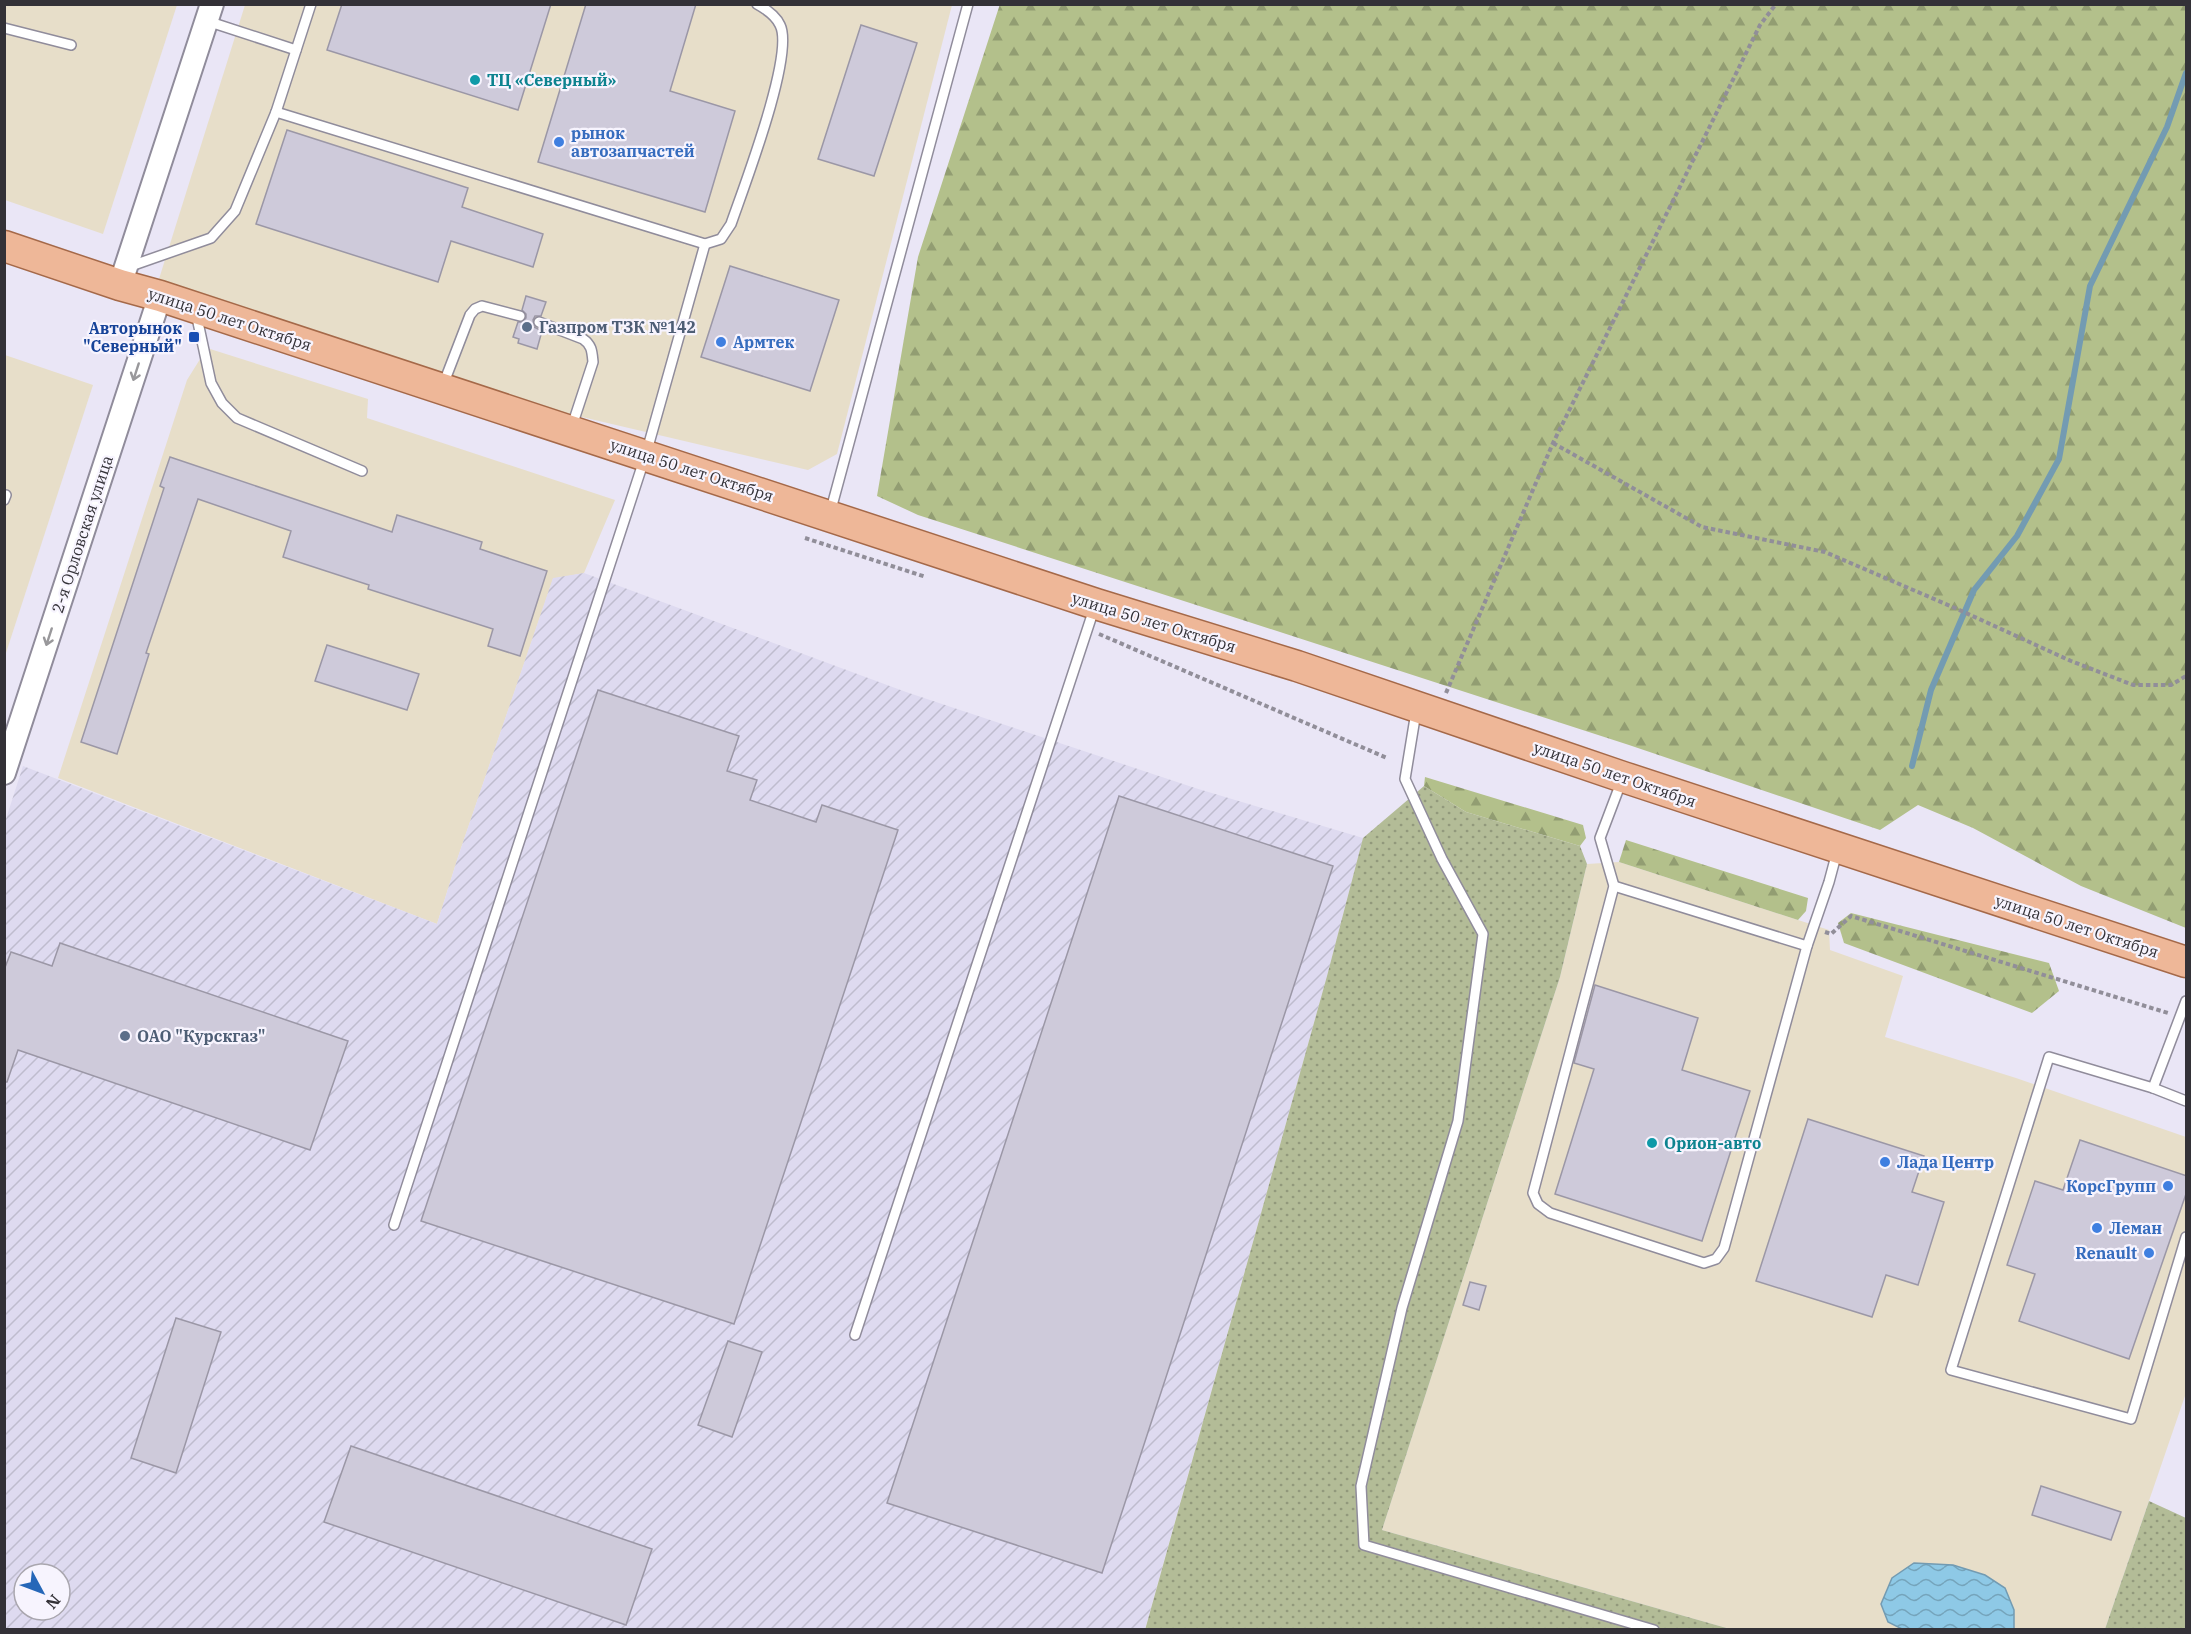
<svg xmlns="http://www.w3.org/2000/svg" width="2191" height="1634" font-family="'IBM Plex Serif',serif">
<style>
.commercial{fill:#e7dec9}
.industrial{fill:url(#industrial-furrows);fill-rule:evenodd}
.grass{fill:url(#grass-dots)}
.forest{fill:url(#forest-firs)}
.water{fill:url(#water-waves);stroke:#739bb2;stroke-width:1.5}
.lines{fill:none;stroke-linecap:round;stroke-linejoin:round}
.stream{stroke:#739bb2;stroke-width:6}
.building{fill:#cecada;stroke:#9b97a6;stroke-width:1.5}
.service-casing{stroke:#908c9b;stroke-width:12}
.tertiary-casing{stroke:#908c9b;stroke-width:26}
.primary-casing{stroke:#a56949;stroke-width:33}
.path{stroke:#918e99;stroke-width:4;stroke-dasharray:4.5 3;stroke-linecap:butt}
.service{stroke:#fff;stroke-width:9}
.tertiary{stroke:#fff;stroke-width:22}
.primary{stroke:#eeb798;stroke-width:30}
.oneway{stroke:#99989b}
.culture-dot{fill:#0f9aa8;stroke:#f7f4fe;stroke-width:2}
.shop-dot{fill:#3f7fe0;stroke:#f7f4fe;stroke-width:2}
.service-dot{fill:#5c6f8a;stroke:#f7f4fe;stroke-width:2}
.transit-dot{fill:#1a4fb4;stroke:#f7f4fe;stroke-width:2}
.labels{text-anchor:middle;stroke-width:4.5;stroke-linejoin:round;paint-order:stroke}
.culture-label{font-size:16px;font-weight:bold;fill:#0d838f;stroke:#f7f4fe;text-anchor:start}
.shop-label{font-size:16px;font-weight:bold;fill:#366cbe;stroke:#f7f4fe;text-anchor:start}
.street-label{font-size:16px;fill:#333137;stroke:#f7f4fe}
.service-label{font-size:16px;font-weight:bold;fill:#4e5e75;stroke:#f7f4fe;text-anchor:start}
.transit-label{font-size:16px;font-weight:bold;fill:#164399;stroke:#f7f4fe;text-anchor:end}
</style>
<defs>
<pattern id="industrial-furrows" width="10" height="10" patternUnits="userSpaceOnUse" patternTransform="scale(1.5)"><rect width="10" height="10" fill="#dedaf0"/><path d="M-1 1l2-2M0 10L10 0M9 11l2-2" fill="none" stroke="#bfbcce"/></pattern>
<pattern id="grass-dots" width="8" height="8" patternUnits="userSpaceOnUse" patternTransform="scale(1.5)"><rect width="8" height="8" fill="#b3bc97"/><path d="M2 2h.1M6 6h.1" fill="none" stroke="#92997c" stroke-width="1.8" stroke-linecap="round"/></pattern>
<pattern id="forest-firs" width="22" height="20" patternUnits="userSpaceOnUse" patternTransform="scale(1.5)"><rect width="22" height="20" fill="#b3c08b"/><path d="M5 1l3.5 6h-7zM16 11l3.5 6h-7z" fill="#929d72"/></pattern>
<pattern id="water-waves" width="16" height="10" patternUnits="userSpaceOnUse" patternTransform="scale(1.5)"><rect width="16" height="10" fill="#8ec9e6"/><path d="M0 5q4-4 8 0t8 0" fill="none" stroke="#75a4bb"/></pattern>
</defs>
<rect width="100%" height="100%" fill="#eae6f6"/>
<g class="commercial">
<polygon points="5,5 177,5 103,234 5,200"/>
<polygon points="245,5 952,5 837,454 808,470 565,413 159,279"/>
<polygon points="207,348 368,399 367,418 615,500 584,573 553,579 458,857 437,924 58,778 187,380"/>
<polygon points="5,355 93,385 5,656"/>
<polygon points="1619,862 1829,930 1830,950 1903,976 1885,1037 2016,1078 2186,1137 2186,1393 2105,1629 1730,1629 1382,1530 1560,977 1587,864"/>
</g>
<path class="industrial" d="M 584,573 L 906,692 L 1195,788 L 1363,838 L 1327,976 L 1145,1629 L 5,1630 L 4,825 L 23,766 L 437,924 L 458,857 L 553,578 ZM 24,1574 L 60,1574 L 60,1610 L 24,1610 Z"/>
<g class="grass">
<polygon points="1424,786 1466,812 1580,846 1587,864 1560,977 1382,1530 1730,1629 1145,1630 1327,976 1363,838"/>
<polygon points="2149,1501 2186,1518 2186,1629 2105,1629"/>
</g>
<g class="forest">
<polygon points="1000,4 2186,5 2186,928 2081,886 1973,828 1918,805 1880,830 1629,745 918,515 877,496 918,257"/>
<polygon points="1425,777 1583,825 1586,838 1580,846 1466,812 1424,786"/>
<polygon points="1626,840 1808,898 1806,911 1798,920 1619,862"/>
<polygon points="1851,913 2049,963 2059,991 2032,1013 1844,943 1838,923"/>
</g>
<polygon class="water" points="1914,1563 1953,1565 1985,1575 2005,1588 2014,1610 2014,1629 1902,1629 1888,1622 1881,1604 1892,1578"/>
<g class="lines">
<polyline class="stream" points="1912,766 1931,690 1974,590 2017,536 2059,459 2090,286 2167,127 2186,73"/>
</g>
<g class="building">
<polygon points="342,4 551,4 518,110 327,50"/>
<polygon points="586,4 696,4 670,91 735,111 705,212 538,162"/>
<polygon points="861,25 917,43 874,176 818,159"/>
<polygon points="287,130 468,188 462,207 543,234 533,267 451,241 438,282 256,224"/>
<polygon points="730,266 839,300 810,391 701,357"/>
<polygon points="526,296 546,302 541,316 535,316 533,320 534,327 542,331 537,349 518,343 519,339 513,337 518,322 522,322 526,318 526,314 522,310"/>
<polygon points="170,457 392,532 397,515 482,542 480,549 547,571 520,656 488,646 493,629 368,589 369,585 283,557 291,531 198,499 146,653 149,654 117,754 81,742 164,488 160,486"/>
<polygon points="327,645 419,674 407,710 315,681"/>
<polygon points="598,690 739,736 727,771 757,780 750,800 816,822 822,805 898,830 734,1324 421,1221"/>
<polygon points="1119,796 1333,866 1102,1573 887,1503"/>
<polygon points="60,943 348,1041 310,1150 18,1050 7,1082 4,1082 4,970 11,952 52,966"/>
<polygon points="1595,985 1698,1018 1682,1070 1750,1091 1702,1241 1555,1194 1594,1069 1574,1063"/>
<polygon points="1808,1119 1924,1156 1912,1192 1944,1202 1918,1285 1886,1275 1872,1317 1756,1281"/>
<polygon points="2080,1140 2187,1176 2187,1191 2129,1359 2019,1321 2035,1274 2007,1265 2035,1181 2063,1190"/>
<polygon points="1470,1282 1486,1286 1479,1310 1463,1305"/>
<polygon points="176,1318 221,1332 176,1473 131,1458"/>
<polygon points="728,1341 762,1352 732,1437 698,1425"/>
<polygon points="351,1446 652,1549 626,1625 324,1522"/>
<polygon points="2041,1486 2121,1512 2111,1540 2032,1515"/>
</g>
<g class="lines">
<defs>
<g id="service">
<polyline points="207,21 296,50"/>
<polyline points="4,28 71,45"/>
<polyline points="276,112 311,4"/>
<path d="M 128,267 L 211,238 L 235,211 L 276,112 L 705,244 L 721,239 L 731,224 C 743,189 795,54 780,25 C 776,16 766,9 757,4"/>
<polyline points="196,313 211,383 222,403 237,418 362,471"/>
<path d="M 539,322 L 583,339 C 592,345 592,352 593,362 L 572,426"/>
<polyline points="443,385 470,315 475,309 482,306 520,316"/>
<polyline points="4,500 6,495"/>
<polyline points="830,513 968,4"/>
<polyline points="1416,712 1405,779 1442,859 1483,934 1458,1121 1402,1308 1361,1486 1364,1545 1654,1630"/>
<polyline points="1622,780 1600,838 1614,886 1533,1193 1538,1204 1550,1213 1704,1263 1716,1259 1724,1248 1807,946 1829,882 1837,852"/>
<polyline points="1614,886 1807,946"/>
<polyline points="2153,1088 2186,1001"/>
<polyline points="2186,1101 2153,1088 2049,1057 1951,1370 2131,1419 2186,1237"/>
<polyline points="394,1225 646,454 705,244"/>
<polyline points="855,1335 1095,606"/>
</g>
<g id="tertiary">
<polyline points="120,285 212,4"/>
<polyline points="4,773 160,296"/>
</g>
<polyline id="primary" points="4,246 120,285 160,296 1096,604 1297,666 1623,777 2186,962"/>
</defs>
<use href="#service" class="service-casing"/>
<use href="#tertiary" class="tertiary-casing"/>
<use href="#primary" class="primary-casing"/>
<g class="path">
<polyline points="1553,443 1702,527 1825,552 1955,608 2071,661 2133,685 2171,685 2186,676"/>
<polyline points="805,538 926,577"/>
<polyline points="1099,634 1387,758"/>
<polyline points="1446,693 1553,443 1760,25 1776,4"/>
<polyline points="1825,932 1831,934 1851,916 2168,1013"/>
</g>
<use href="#service" class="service"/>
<use href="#tertiary" class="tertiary"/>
<use href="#primary" class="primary"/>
</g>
<defs><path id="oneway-shaft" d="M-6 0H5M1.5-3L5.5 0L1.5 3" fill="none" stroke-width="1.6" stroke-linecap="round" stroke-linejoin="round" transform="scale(1.5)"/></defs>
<g class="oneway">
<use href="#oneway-shaft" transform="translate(136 372) rotate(108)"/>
<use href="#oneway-shaft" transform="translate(49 637) rotate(108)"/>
</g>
<g class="culture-dot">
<circle cx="475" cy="80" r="6"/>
<circle cx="1652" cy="1143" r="6"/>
</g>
<g class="shop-dot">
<circle cx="559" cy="142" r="6"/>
<circle cx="721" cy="342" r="6"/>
<circle cx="1885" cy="1162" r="6"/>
<circle cx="2168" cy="1186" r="6"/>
<circle cx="2097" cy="1228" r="6"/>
<circle cx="2149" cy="1253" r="6"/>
</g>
<g class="service-dot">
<circle cx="527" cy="327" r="6"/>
<circle cx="125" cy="1036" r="6"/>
</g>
<rect class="transit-dot" x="188" y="331" width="12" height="12" rx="3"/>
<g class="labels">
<g class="culture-label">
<text x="487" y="86">ТЦ «Северный»</text>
<text x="1664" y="1149">Орион-авто</text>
</g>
<g class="shop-label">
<text x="571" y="139">рынок<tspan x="571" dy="18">автозапчастей</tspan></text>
<text x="733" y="348">Армтек</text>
<text x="1897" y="1168">Лада Центр</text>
<text x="2156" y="1192" text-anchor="end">КорсГрупп</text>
<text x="2109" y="1234">Леман</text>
<text x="2137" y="1259" text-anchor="end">Renault</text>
</g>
<g class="street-label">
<text transform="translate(230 319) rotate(18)" y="6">улица 50 лет Октября</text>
<text transform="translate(692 470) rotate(18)" y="6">улица 50 лет Октября</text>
<text transform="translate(82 534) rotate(-72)" y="6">2-я Орловская улица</text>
<text transform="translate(1154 622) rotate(17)" y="6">улица 50 лет Октября</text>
<text transform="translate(1615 774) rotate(19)" y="6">улица 50 лет Октября</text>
<text transform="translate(2077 926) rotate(18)" y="6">улица 50 лет Октября</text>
</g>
<g class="service-label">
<text x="539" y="333">Газпром ТЗК №142</text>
<text x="137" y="1042">ОАО "Курскгаз"</text>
</g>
<g class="transit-label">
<text x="182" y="334">Авторынок<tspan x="182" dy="18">"Северный"</tspan></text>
</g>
</g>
<rect width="2191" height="1634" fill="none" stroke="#333137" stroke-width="12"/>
<g transform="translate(42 1592) rotate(131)"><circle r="28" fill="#f7f4fe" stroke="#a9a6ae" stroke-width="1.5"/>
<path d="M0-4.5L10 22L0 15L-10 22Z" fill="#2667b8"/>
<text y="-9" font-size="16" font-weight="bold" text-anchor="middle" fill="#333137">N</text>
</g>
</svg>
